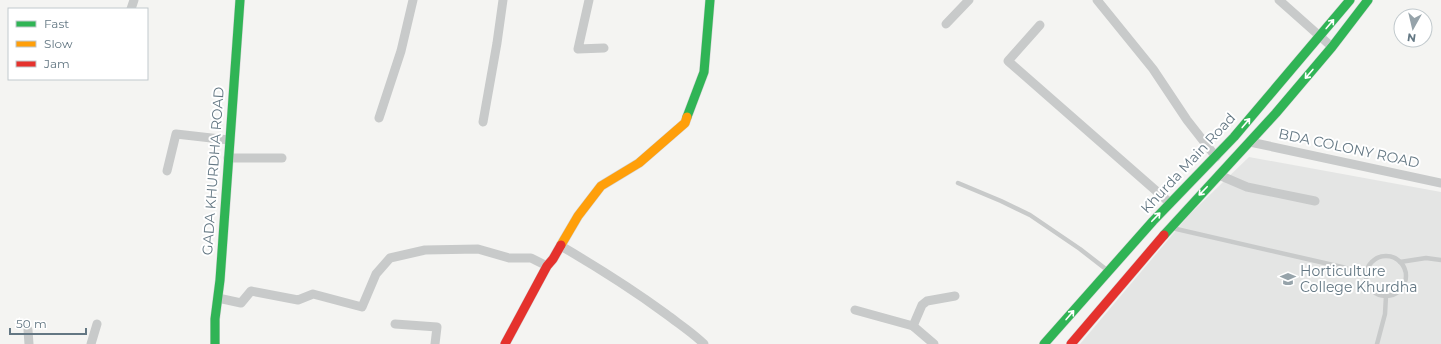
<svg xmlns="http://www.w3.org/2000/svg" width="1441" height="344" font-family="Montserrat,sans-serif">
<style>
.built{fill:#e4e5e4}
.lines{fill:none;stroke-linecap:round;stroke-linejoin:round}
.fast-casing{stroke:#d1d2d3;stroke-width:10}
.slow-casing{stroke:#d1d2d3;stroke-width:10}
.jam-casing{stroke:#d1d2d3;stroke-width:10}
.lane{stroke:#c8caca;stroke-width:4.5}
.street{stroke:#c8caca;stroke-width:9}
.fast{stroke:#30b455;stroke-width:9}
.slow{stroke:#ff9f0a;stroke-width:9}
.jam{stroke:#e5322d;stroke-width:9}
.oneway{stroke:#fff}
.labels{text-anchor:middle;stroke-width:4;stroke-linejoin:round;paint-order:stroke}
.street-label{font-size:14px;fill:#637783;stroke:#fff}
.poi-label{font-size:14px;fill:#637783;stroke:#fff;text-anchor:start}
</style>
<rect width="100%" height="100%" fill="#f4f4f2"/>
<polygon class="built" points="1249,157 1441,192 1441,344 1080,344 1189,215"/>
<g class="lines">
<defs>
<g id="fast">
<polyline points="687,117 704,72 710,0"/>
<polyline points="1164,235 1276,113 1332,47 1368,0"/>
<polyline points="215,344 215,319 220,280 240,0"/>
<polyline points="1044,344 1153,221 1234,137 1350,0"/>
</g>
<polyline id="slow" points="561,245 578,216 601,186 639,163 685,123 687,117"/>
<g id="jam">
<polyline points="505,344 547,266 553,259 561,245"/>
<polyline points="1071,344 1164,235"/>
</g>
</defs>
<use href="#fast" class="fast-casing"/>
<use href="#slow" class="slow-casing"/>
<use href="#jam" class="jam-casing"/>
<g class="lane">
<polyline points="958,183 1001,201 1030,215 1080,249 1107,270"/>
<polyline points="1172,228 1342,267 1365,275"/>
<circle cx="1386" cy="276" r="20"/>
<polyline points="1400,262 1426,258 1441,260"/>
<polyline points="1377,344 1385,314 1386,296"/>
</g>
<g class="street">
<polyline points="589,0 578,49 604,48"/>
<polyline points="1097,0 1153,69 1187,120 1216,157"/>
<polyline points="1279,0 1332,47"/>
<polyline points="131,9 134,0"/>
<polyline points="946,24 969,0"/>
<polyline points="1040,25 1008,61 1170,203"/>
<polyline points="379,118 401,51 413,0"/>
<polyline points="483,122 497,43 503,0"/>
<polyline points="1250,142 1441,183"/>
<polyline points="228,158 282,158"/>
<polyline points="167,171 176,134 229,140"/>
<polyline points="1219,175 1247,187 1315,201"/>
<path d="M 561,246 C 597,267 632,289 666,314 C 679,324 693,333 704,344"/>
<polyline points="218,298 241,303 251,291 298,300 313,294 362,307 376,274 390,258 425,250 478,249 509,258 531,258 547,266"/>
<polyline points="855,310 913,326 934,344"/>
<polyline points="395,324 437,327 435,344"/>
<polyline points="913,326 922,305 927,301 955,296"/>
<polyline points="28,330 29,344"/>
<polyline points="91,344 97,324"/>
</g>
<use href="#fast" class="fast"/>
<use href="#slow" class="slow"/>
<use href="#jam" class="jam"/>
</g>
<defs><path id="oneway-shaft" d="M-6 0H5M1.5-3L5.5 0L1.5 3" fill="none" stroke-width="1.6" stroke-linecap="round" stroke-linejoin="round"/></defs>
<g class="oneway">
<use href="#oneway-shaft" transform="translate(1330 24) rotate(-50)"/>
<use href="#oneway-shaft" transform="translate(1309 74) rotate(131)"/>
<use href="#oneway-shaft" transform="translate(1246 123) rotate(-50)"/>
<use href="#oneway-shaft" transform="translate(1203 191) rotate(134)"/>
<use href="#oneway-shaft" transform="translate(1156 217) rotate(-46)"/>
<use href="#oneway-shaft" transform="translate(1070 315) rotate(-49)"/>
</g>
<defs>
<symbol id="university-bare" viewBox="-9 -9 18 18"><path d="M0-5L7-2L0 1L-7-2ZM-4 1L0 2.5L4 1V4Q0 6-4 4Z" fill="#96a3aa" stroke="#fff" stroke-width="2.5" paint-order="stroke"/></symbol>
</defs>
<g fill-rule="evenodd">
<use href="#university-bare" x="1277" y="268" width="22" height="22"/>
</g>
<g class="labels">
<g class="street-label">
<text transform="translate(1349 148) rotate(12)" y="5">BDA COLONY ROAD</text>
<text transform="translate(1188 163) rotate(-47)" y="5">Khurda Main Road</text>
<text transform="translate(213 171) rotate(-86)" y="5">GADA KHURDHA ROAD</text>
</g>
<g class="poi-label">
<text x="1300" y="276">Horticulture<tspan x="1300" dy="16">College Khurdha</tspan></text>
</g>
</g>
<rect x="8" y="8" width="140" height="72" fill="#ffffff" stroke="#c1c9cd"/>
<rect x="16" y="21" width="20" height="6" fill="#30b455" stroke="#c1c9cd"/>
<text x="44" y="28" font-size="12" fill="#637783">Fast</text>
<rect x="16" y="41" width="20" height="6" fill="#ff9f0a" stroke="#c1c9cd"/>
<text x="44" y="48" font-size="12" fill="#637783">Slow</text>
<rect x="16" y="61" width="20" height="6" fill="#e5322d" stroke="#c1c9cd"/>
<text x="44" y="68" font-size="12" fill="#637783">Jam</text>
<g transform="translate(1413 28) rotate(188)"><circle r="19" fill="#ffffff" stroke="#c1c9cd"/>
<path d="M0-3L7 15L0 10L-7 15Z" fill="#96a3aa"/>
<text y="-6" font-size="11" font-weight="bold" text-anchor="middle" fill="#637783">N</text>
</g>
<path d="M10 328v6h76v-6" fill="none" stroke="#637783" stroke-width="2"/>
<text x="16" y="328" font-size="12" fill="#637783" stroke="#ffffff" stroke-width="3" paint-order="stroke">50 m</text>
</svg>
